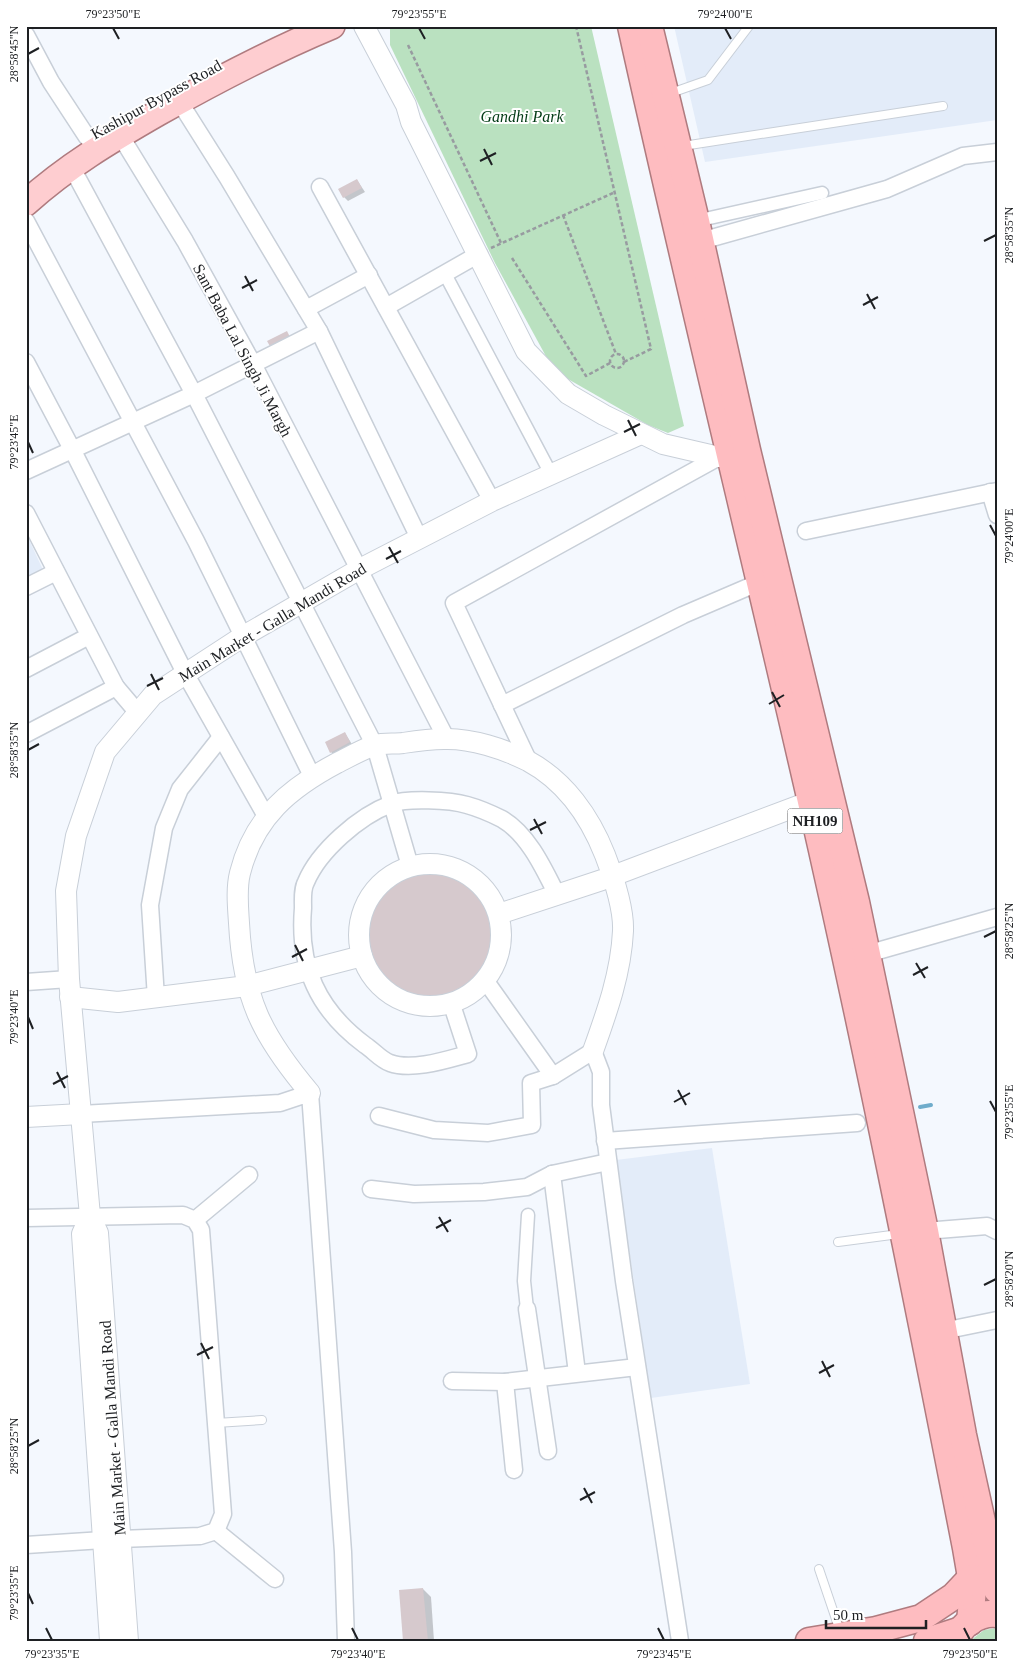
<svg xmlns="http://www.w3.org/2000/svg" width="1023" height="1667" font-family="'Times New Roman',serif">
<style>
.built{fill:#e3ecf9}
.green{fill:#bae1c0}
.shadow{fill:#0003}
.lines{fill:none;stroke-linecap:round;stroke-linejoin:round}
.stream{stroke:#6faccb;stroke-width:4}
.building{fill:#d6c9cd}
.service-casing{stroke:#c8cfd8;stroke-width:10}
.pedestrian-casing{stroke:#c8cfd8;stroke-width:15}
.minor-casing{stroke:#c8cfd8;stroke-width:19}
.tertiary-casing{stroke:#c8cfd8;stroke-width:22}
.primary-casing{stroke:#af7b7f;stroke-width:28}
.trunk-casing{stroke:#af7b7f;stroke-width:29}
.path{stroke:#989ba0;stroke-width:2.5;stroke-dasharray:4 2.5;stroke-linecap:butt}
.service{stroke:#fff;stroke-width:8}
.pedestrian{stroke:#fff;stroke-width:12}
.minor{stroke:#fff;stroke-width:16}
.tertiary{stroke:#fff;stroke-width:20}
.primary{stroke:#fecdd0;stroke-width:25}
.trunk{stroke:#febcc0;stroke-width:26}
.ticks{fill:none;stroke:#1e2023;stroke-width:2}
.labels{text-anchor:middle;stroke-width:4;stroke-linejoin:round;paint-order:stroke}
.shield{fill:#fff;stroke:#626365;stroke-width:1}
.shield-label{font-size:15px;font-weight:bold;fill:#1e2023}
.street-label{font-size:16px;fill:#1e2023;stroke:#fff}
.park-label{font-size:16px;font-style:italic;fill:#003a14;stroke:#fff}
.neatline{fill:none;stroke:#1e2023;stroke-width:2}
.ticks-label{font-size:12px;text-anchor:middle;fill:#1e2023}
</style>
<rect width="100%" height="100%" fill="#f4f8fe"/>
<g class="built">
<polygon points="674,26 997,26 997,120 705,162"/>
<polygon points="26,533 43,570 26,578"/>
<polygon points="712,1148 750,1384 651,1398 616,1160"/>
</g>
<g class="green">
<polygon points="390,26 591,26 684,426 668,433 648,425 554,371 495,263 390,45"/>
<polygon points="997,1628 997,1641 970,1641 984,1630"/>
</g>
<g class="shadow">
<polygon points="357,180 365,192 348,201 344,197"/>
<polygon points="345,733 353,746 335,756 331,752"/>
<polygon points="430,872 451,875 469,885 492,910 500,929 501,950 495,970 483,986 467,998 448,1004 429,1004 410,998 394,985 374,960 369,941 370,922 377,902 391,886 409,876"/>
<polygon points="423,1589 431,1597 434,1641 405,1641"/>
</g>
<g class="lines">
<polyline class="stream" points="920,1107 931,1105"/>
</g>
<g class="building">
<polygon points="357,179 362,188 343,198 338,189"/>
<polygon points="287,331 291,339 272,350 267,341"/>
<polygon points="345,732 350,742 330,753 325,742"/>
<circle cx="431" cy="934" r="63"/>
<polygon points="423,1588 428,1641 403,1641 399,1590"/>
</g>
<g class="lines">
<defs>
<g id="service">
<polyline points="668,94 708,80 749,26"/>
<polyline points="683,146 943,106"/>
<polyline points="838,1242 899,1234"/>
<polyline points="216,1423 262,1420"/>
<polyline points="819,1569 840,1631"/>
</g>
<g id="pedestrian">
<polyline points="696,221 822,193"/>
<polyline points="445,274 551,474"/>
<polyline points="527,1309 524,1281 528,1215"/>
</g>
<g id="minor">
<polyline points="26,35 51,82 87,137"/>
<polyline points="179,101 227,177 319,331 419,538"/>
<polyline points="120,135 185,241 253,364 446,738"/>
<polyline points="71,166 194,394 375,746 410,866"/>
<polyline points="320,187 492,501"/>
<polyline points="26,221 196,541 312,776"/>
<polyline points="701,241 887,189 963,156 997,152"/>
<polyline points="386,307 479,254"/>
<polyline points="306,309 369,275"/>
<polyline points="26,362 73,451 185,673 267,818"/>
<polyline points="26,471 194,394 319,331"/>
<polyline points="990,492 997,515"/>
<polyline points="26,513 116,687 138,713"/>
<polyline points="806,531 997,491"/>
<polyline points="26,587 56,572"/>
<polyline points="26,669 89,636"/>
<polyline points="502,705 683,615 760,582"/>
<polyline points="26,734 116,687"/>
<polyline points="529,762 454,603 719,457"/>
<polyline points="867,954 997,917"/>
<polyline points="485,980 553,1076"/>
<polyline points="26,982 69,979"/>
<polyline points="156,998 150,905 164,828 180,789 221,737"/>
<path d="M 451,1002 L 468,1054 C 446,1060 412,1071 390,1063 C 381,1060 373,1050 365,1045 C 318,1010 298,967 303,908 C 303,900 302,889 306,882 C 319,851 359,816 391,804 C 407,798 450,800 467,805 C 478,808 492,814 502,819 C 528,834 544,869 557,895"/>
<polyline points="81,1114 280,1103 310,1093 343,1552 346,1641"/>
<polyline points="379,1116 434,1130 488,1133 532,1125 531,1083 553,1076 593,1051 601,1072 601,1105 624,1281 680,1641"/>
<polyline points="605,1141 857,1123"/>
<polyline points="552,1174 577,1373"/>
<polyline points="371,1189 414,1194 484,1192 527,1187 552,1174 608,1162"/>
<polyline points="26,1218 183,1215 195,1220 201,1230 223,1514 216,1531 200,1536 120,1539"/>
<polyline points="195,1220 249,1175"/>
<polyline points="925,1231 987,1226 997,1231"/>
<polyline points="527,1309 548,1451"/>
<polyline points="943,1331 997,1320"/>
<polyline points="452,1381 505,1382 637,1367"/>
<polyline points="505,1382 514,1470"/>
<polyline points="216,1531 275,1579"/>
<polyline points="26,1545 103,1540"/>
</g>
<g id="tertiary">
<polyline points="364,26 406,105 411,122 526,351 568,394 604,415 663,444 719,457 729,454"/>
<circle cx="430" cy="935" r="71"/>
<polyline points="499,914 602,880 811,801"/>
<polyline points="70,997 118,1002 247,986 362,956"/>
<path d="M 310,1093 C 262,1036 243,999 239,923 C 238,907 236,889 240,873 C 254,817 290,788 337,763 C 349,757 363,749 375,745 C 384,743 394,744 403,743 C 416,741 430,739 444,739 C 471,738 504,749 528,761 C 565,781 590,817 605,855 C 613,876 624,909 623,931 C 621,973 607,1012 593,1051"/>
<polyline points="26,1117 81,1114"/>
<polyline points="90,1216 82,1234 110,1641"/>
<polyline points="128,1641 98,1233 90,1216 69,979 66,891 76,836 105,752 153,695 242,637 358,570 492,501 641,434"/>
</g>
<path id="primary" d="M 26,203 C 67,166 111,140 158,113 C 215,81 272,51 332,26"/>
<g id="trunk">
<path d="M 631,26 C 688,284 751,540 810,797 C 867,1046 917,1297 966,1548 L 973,1589 L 970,1622"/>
<polyline points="649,26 696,221 747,450 856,902 925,1231 963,1435 997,1590"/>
<polyline points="809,1641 876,1630 921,1618 954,1596 971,1578"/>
<polyline points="927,1641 961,1630"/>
<path d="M 954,1641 C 961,1625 978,1612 997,1614"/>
</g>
</defs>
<use href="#service" class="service-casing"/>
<use href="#pedestrian" class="pedestrian-casing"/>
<use href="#minor" class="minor-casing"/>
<use href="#tertiary" class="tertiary-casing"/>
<use href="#primary" class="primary-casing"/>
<use href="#trunk" class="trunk-casing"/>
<g class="path">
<polyline points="576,26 651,349 624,362"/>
<polyline points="408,45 501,243"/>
<polyline points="563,215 616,354"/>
<polyline points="491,248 613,193"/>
<polyline points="512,258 586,376 610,363"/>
<circle cx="617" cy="361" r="7"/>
</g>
<use href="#service" class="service"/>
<use href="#pedestrian" class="pedestrian"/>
<use href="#minor" class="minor"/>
<use href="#tertiary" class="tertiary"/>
<use href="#primary" class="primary"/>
<use href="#trunk" class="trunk"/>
</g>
<path class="ticks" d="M 113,28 L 119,39M 419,28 L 425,39M 725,28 L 731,39M 28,54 L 39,48M 484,149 L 492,165M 480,161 L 496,153M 984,241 L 996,235M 245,276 L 253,291M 242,288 L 257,280M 867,294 L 875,309M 863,305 L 878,297M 628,420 L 636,436M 624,432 L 640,424M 28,442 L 33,453M 990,525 L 996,536M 389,547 L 398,563M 386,559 L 401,551M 151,674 L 159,690M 147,686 L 163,678M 772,692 L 780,707M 769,704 L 784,695M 28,750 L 39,744M 534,819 L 542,834M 530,830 L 546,822M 984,937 L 996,931M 295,945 L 303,961M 292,957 L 307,949M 916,963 L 925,978M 913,975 L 928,967M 28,1017 L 33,1029M 57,1072 L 65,1088M 53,1084 L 68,1076M 678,1090 L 686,1105M 990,1101 L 996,1112M 674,1102 L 690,1093M 439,1217 L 448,1232M 436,1228 L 451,1220M 984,1285 L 996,1279M 201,1343 L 209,1359M 197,1355 L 213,1347M 822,1361 L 830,1377M 819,1373 L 834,1365M 28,1446 L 39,1440M 584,1488 L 592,1503M 580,1500 L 595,1492M 28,1593 L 33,1604M 46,1628 L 52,1640M 352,1628 L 358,1640M 658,1628 L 664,1640M 964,1628 L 970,1640"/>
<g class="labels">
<rect class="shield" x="787.5" y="808.5" width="55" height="25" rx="4"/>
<g class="shield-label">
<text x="815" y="826">NH109</text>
</g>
<g class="street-label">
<text transform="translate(156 99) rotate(-29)" y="6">Kashipur Bypass Road</text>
<text transform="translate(243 350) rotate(62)" y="6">Sant Baba Lal Singh Ji Margh</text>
<text transform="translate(272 622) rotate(-31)" y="6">Main Market - Galla Mandi Road</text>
<text transform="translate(112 1428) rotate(-94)" y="6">Main Market - Galla Mandi Road</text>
</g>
<g class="park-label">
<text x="522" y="122">Gandhi Park</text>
</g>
</g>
<rect width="1023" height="1667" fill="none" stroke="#ffffff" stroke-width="55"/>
<path d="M826 1620v8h100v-8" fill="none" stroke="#1e2023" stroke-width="2.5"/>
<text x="833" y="1620" font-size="15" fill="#1e2023" stroke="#ffffff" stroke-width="4" paint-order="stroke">50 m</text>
<rect x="28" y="28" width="968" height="1612" class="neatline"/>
<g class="ticks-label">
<text x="113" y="18">79°23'50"E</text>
<text x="419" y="18">79°23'55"E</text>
<text x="725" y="18">79°24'00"E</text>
<text transform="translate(14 54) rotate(-90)" y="4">28°58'45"N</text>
<text transform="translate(1009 235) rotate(-90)" y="4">28°58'35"N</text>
<text transform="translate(14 442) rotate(-90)" y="4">79°23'45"E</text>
<text transform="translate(1009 536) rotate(-90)" y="4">79°24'00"E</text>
<text transform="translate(14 750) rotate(-90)" y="4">28°58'35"N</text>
<text transform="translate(1009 931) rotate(-90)" y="4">28°58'25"N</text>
<text transform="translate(14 1017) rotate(-90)" y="4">79°23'40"E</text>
<text transform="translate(1009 1112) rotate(-90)" y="4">79°23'55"E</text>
<text transform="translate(1009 1279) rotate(-90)" y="4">28°58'20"N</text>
<text transform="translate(14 1446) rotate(-90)" y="4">28°58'25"N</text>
<text transform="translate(14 1593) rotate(-90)" y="4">79°23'35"E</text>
<text x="52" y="1658">79°23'35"E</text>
<text x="358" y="1658">79°23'40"E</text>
<text x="664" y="1658">79°23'45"E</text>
<text x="970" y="1658">79°23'50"E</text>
</g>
</svg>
